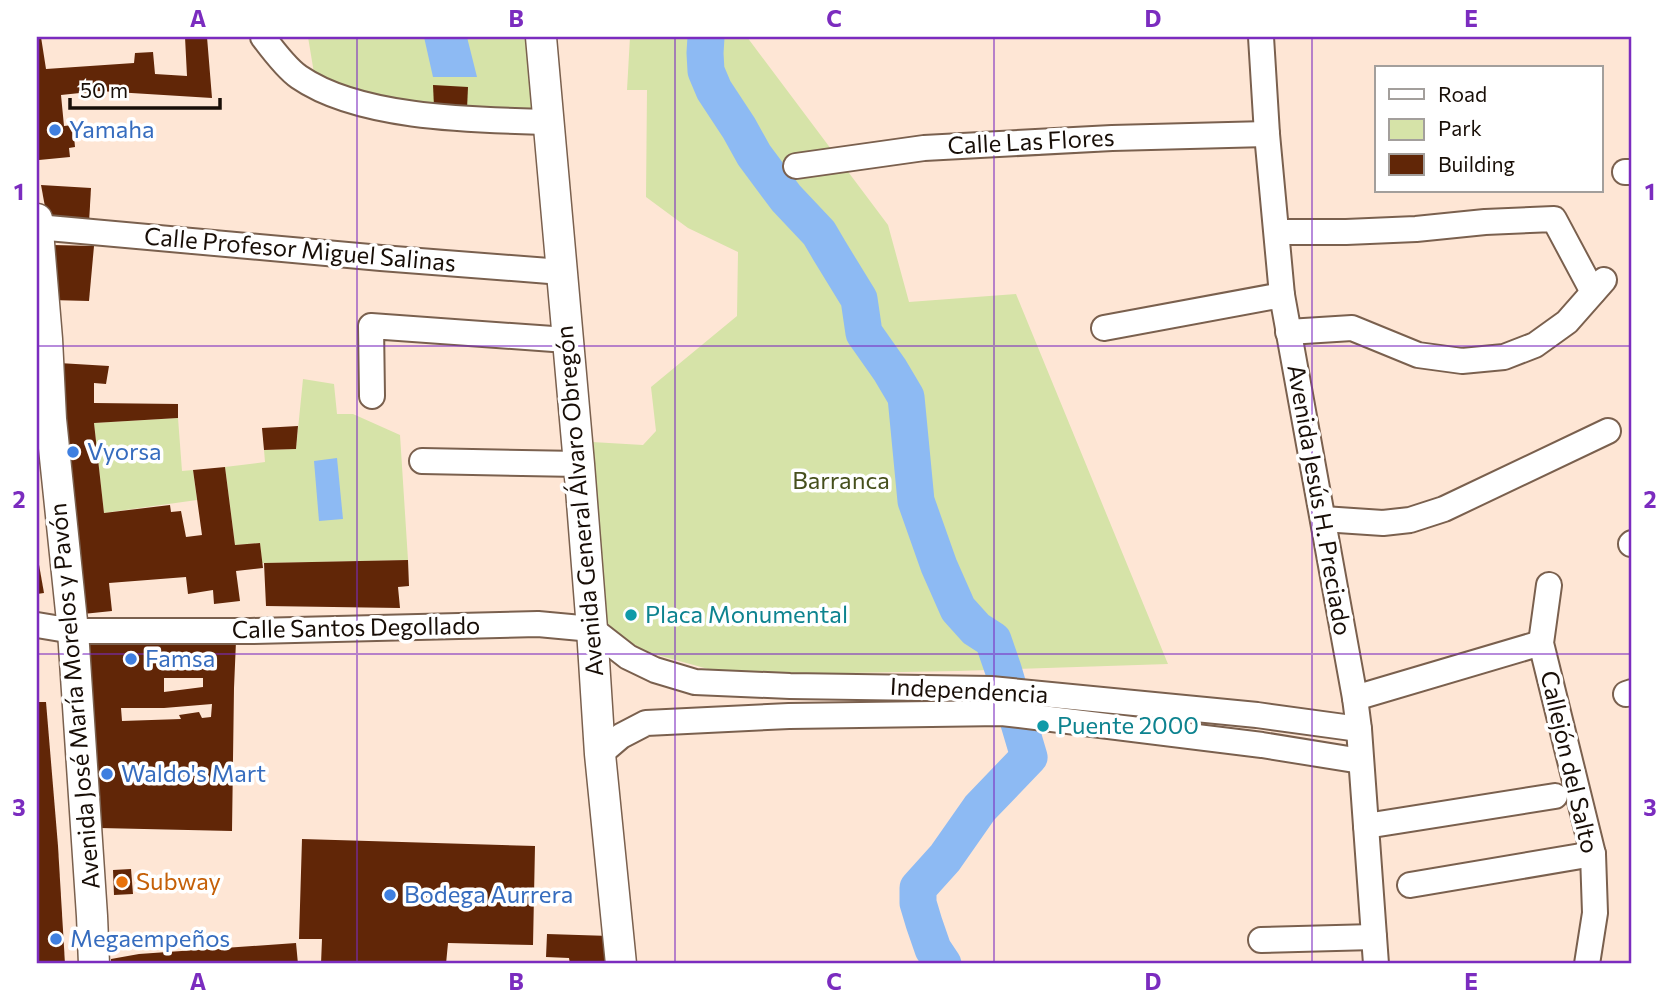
<svg xmlns="http://www.w3.org/2000/svg" width="1669" height="1001" font-family="Commissioner,sans-serif">
<style>
.green{fill:#d6e3a8}
.water{fill:#8dbaf3}
.lines{fill:none;stroke-linecap:round;stroke-linejoin:round}
.river{stroke:#8dbaf3;stroke-width:37}
.building{fill:#612607;fill-rule:evenodd}
.minor-casing{stroke:#7a604e;stroke-width:28}
.major-casing{stroke:#7a604e;stroke-width:33}
.minor{stroke:#fff;stroke-width:24}
.major{stroke:#fff;stroke-width:30}
.grid{fill:none;stroke:#7b2cbf;stroke-width:2;stroke-opacity:0.55}
.shop-dot{fill:#3f7fe0;stroke:#fff;stroke-width:2.5}
.culture-dot{fill:#0f9aa8;stroke:#fff;stroke-width:2.5}
.food-dot{fill:#e8710a;stroke:#fff;stroke-width:2.5}
.labels{text-anchor:middle;stroke-width:7;stroke-linejoin:round;paint-order:stroke}
.shop-label{font-size:24px;fill:#366cbe;stroke:#fff;text-anchor:start}
.street-label{font-size:24px;fill:#180e07;stroke:#fff}
.park-label{font-size:24px;fill:#464f1c;stroke:#fff}
.culture-label{font-size:24px;fill:#0d838f;stroke:#fff;text-anchor:start}
.food-label{font-size:24px;fill:#c56008;stroke:#fff;text-anchor:start}
.neatline{fill:none;stroke:#7b2cbf;stroke-width:2.5}
.grid-label{font-size:23px;text-anchor:middle;font-weight:bold;fill:#7b2cbf}
</style>
<rect width="100%" height="100%" fill="#fee6d5"/>
<g class="green">
<polygon points="308,37 528,37 538,119 422,111 315,79"/>
<polygon points="630,37 747,37 888,225 909,302 1016,294 1168,664 958,671 730,675 650,653 623,639 600,615 592,442 643,445 656,431 651,387 737,316 738,252 688,228 646,197 647,90 627,90"/>
<polygon points="303,379 334,384 337,414 353,414 400,435 408,560 264,563 262,563 260,543 235,545 225,467 265,462 264,450 296,449"/>
<polygon points="178,418 182,471 193,470 197,500 104,513 94,423"/>
</g>
<g class="water">
<polygon points="424,37 467,37 477,77 433,77"/>
<polygon points="337,458 343,519 319,521 314,461"/>
</g>
<g class="lines">
<polyline class="river" points="706,37 705,53 706,71 714,90 739,128 754,155 786,198 819,233 829,250 859,299 864,333 890,370 906,397 916,501 939,566 958,609 976,629 993,640 1003,669 1029,757 980,808 945,858 918,888 918,903 924,923 933,949 943,964"/>
</g>
<g class="building">
<polygon points="37,37 41,37 46,69 134,63 135,53 153,52 155,74 187,76 185,37 207,37 212,98 99,91 61,95 64,126 73,125 75,147 69,148 70,157 39,160 37,134"/>
<polygon points="433,85 468,87 467,109 434,107"/>
<polygon points="41,185 91,188 89,223 48,223"/>
<polygon points="53,245 94,246 89,301 51,300"/>
<polygon points="59,363 109,366 106,384 94,383 94,403 178,404 178,418 94,423 104,513 170,505 171,512 181,511 186,537 202,535 193,470 225,467 235,545 260,543 263,568 236,571 240,601 214,604 213,590 188,594 186,577 109,583 112,611 83,614"/>
<polygon points="298,426 296,449 264,450 262,428"/>
<polygon points="37,559 38,559 44,593 37,594"/>
<polygon points="408,560 409,586 398,587 400,608 266,606 264,563"/>
<path d="M 87,640 L 236,641 L 234,688 L 232,831 L 100,828 ZM 164,678 L 203,678 L 203,687 L 164,692 ZM 212,704 L 211,717 L 202,718 L 199,712 L 179,715 L 181,719 L 122,721 L 121,708 L 164,708 Z"/>
<polygon points="37,702 46,702 58,846 65,964 37,964"/>
<polygon points="302,839 535,846 533,945 448,943 446,964 321,964 322,939 299,939"/>
<polygon points="131,869 133,894 114,895 113,870"/>
<polygon points="547,934 610,936 612,964 570,964 569,958 546,957"/>
<polygon points="296,943 298,964 111,964 111,959 139,954"/>
</g>
<g class="lines">
<defs>
<g id="minor">
<path d="M 263,37 C 272,49 286,68 299,77 C 360,119 475,120 548,122"/>
<polyline points="1261,37 1267,134 1282,295 1355,698 1359,729 1376,964"/>
<polyline points="796,166 924,148 1112,138 1267,134"/>
<polyline points="1625,172 1632,172"/>
<polyline points="37,227 381,258 562,272"/>
<polyline points="1277,232 1346,232 1416,229 1485,222 1554,219 1593,292"/>
<polyline points="1104,328 1282,295"/>
<polyline points="1288,332 1352,328 1418,355 1462,361 1504,357 1535,345 1567,322 1604,280"/>
<polyline points="372,396 371,326 567,340"/>
<polyline points="422,461 579,464"/>
<polyline points="1323,519 1383,523 1410,520 1444,509 1608,431"/>
<polyline points="1631,544 1632,543"/>
<polyline points="1549,585 1541,643 1593,854 1595,913 1587,964"/>
<polyline points="37,625 73,631 251,631 538,624 592,629 628,657 655,670 695,682 790,686 991,689 1257,715 1359,729"/>
<polyline points="1626,694 1632,692"/>
<polyline points="1355,698 1541,643"/>
<polyline points="600,754 621,736 646,723 789,716 1002,713 1262,745 1361,761"/>
<polyline points="1366,826 1555,796"/>
<polyline points="1410,885 1593,854"/>
<polyline points="1261,940 1374,937"/>
</g>
<g id="major">
<polyline points="541,37 579,464 592,629 600,754 621,964"/>
<polyline points="37,219 47,339 51,419 73,631 92,916 94,964"/>
</g>
</defs>
<use href="#minor" class="minor-casing"/>
<use href="#major" class="major-casing"/>
<use href="#minor" class="minor"/>
<use href="#major" class="major"/>
</g>
<path class="grid" d="M 357,37 L 357,964M 675,37 L 675,964M 994,37 L 994,964M 1312,37 L 1312,964M 37,346 L 1632,346M 37,654 L 1632,654"/>
<g class="shop-dot">
<circle cx="55" cy="130" r="7"/>
<circle cx="73" cy="452" r="7"/>
<circle cx="131" cy="659" r="7"/>
<circle cx="107" cy="774" r="7"/>
<circle cx="390" cy="895" r="7"/>
<circle cx="56" cy="939" r="7"/>
</g>
<g class="culture-dot">
<circle cx="631" cy="615" r="7"/>
<circle cx="1043" cy="726" r="7"/>
</g>
<circle class="food-dot" cx="122" cy="882" r="7"/>
<g class="labels">
<g class="shop-label">
<text x="69" y="138">Yamaha</text>
<text x="87" y="460">Vyorsa</text>
<text x="145" y="667">Famsa</text>
<text x="121" y="782">Waldo's Mart</text>
<text x="404" y="903">Bodega Aurrera</text>
<text x="70" y="947">Megaempeños</text>
</g>
<g class="street-label">
<text transform="translate(1031 142) rotate(-3)" y="8">Calle Las Flores</text>
<text transform="translate(300 250) rotate(5)" y="8">Calle Profesor Miguel Salinas</text>
<text transform="translate(1319 500) rotate(80)" y="8">Avenida Jesús H. Preciado</text>
<text transform="translate(580 501) rotate(-95)" y="8">Avenida General Álvaro Obregón</text>
<text transform="translate(356 628) rotate(-1)" y="8">Calle Santos Degollado</text>
<text transform="translate(969 691) rotate(3)" y="8">Independencia</text>
<text transform="translate(75 696) rotate(-95)" y="8">Avenida José María Morelos y Pavón</text>
<text transform="translate(1569 762) rotate(77)" y="8">Callejón del Salto</text>
</g>
<g class="park-label">
<text x="841" y="489">Barranca</text>
</g>
<g class="culture-label">
<text x="645" y="623">Placa Monumental</text>
<text x="1057" y="734">Puente 2000</text>
</g>
<g class="food-label">
<text x="136" y="890">Subway</text>
</g>
</g>
<rect width="1669" height="1001" fill="none" stroke="#ffffff" stroke-width="77"/>
<rect x="1375" y="66" width="228" height="126" fill="#ffffff" stroke="#a39f9c" stroke-width="2"/>
<rect x="1389" y="89" width="35" height="10" fill="#ffffff" stroke="#a39f9c" stroke-width="2"/>
<text x="1438" y="102" font-size="21" fill="#180e07">Road</text>
<rect x="1389" y="119" width="35" height="21" fill="#d6e3a8" stroke="#a39f9c" stroke-width="2"/>
<text x="1438" y="136" font-size="21" fill="#180e07">Park</text>
<rect x="1389" y="154" width="35" height="21" fill="#612607" stroke="#a39f9c" stroke-width="2"/>
<text x="1438" y="172" font-size="21" fill="#180e07">Building</text>
<path d="M70 98v10h150v-10" fill="none" stroke="#180e07" stroke-width="3.5"/>
<text x="80" y="98" font-size="21" fill="#180e07" stroke="#ffffff" stroke-width="5" paint-order="stroke">50 m</text>
<rect x="38" y="38" width="1592" height="924" class="neatline"/>
<g class="grid-label">
<text x="198" y="27">A</text>
<text x="516" y="27">B</text>
<text x="834" y="27">C</text>
<text x="1153" y="27">D</text>
<text x="1471" y="27">E</text>
<text x="19" y="200">1</text>
<text x="1650" y="200">1</text>
<text x="19" y="508">2</text>
<text x="1650" y="508">2</text>
<text x="19" y="816">3</text>
<text x="1650" y="816">3</text>
<text x="198" y="990">A</text>
<text x="516" y="990">B</text>
<text x="834" y="990">C</text>
<text x="1153" y="990">D</text>
<text x="1471" y="990">E</text>
</g>
</svg>
